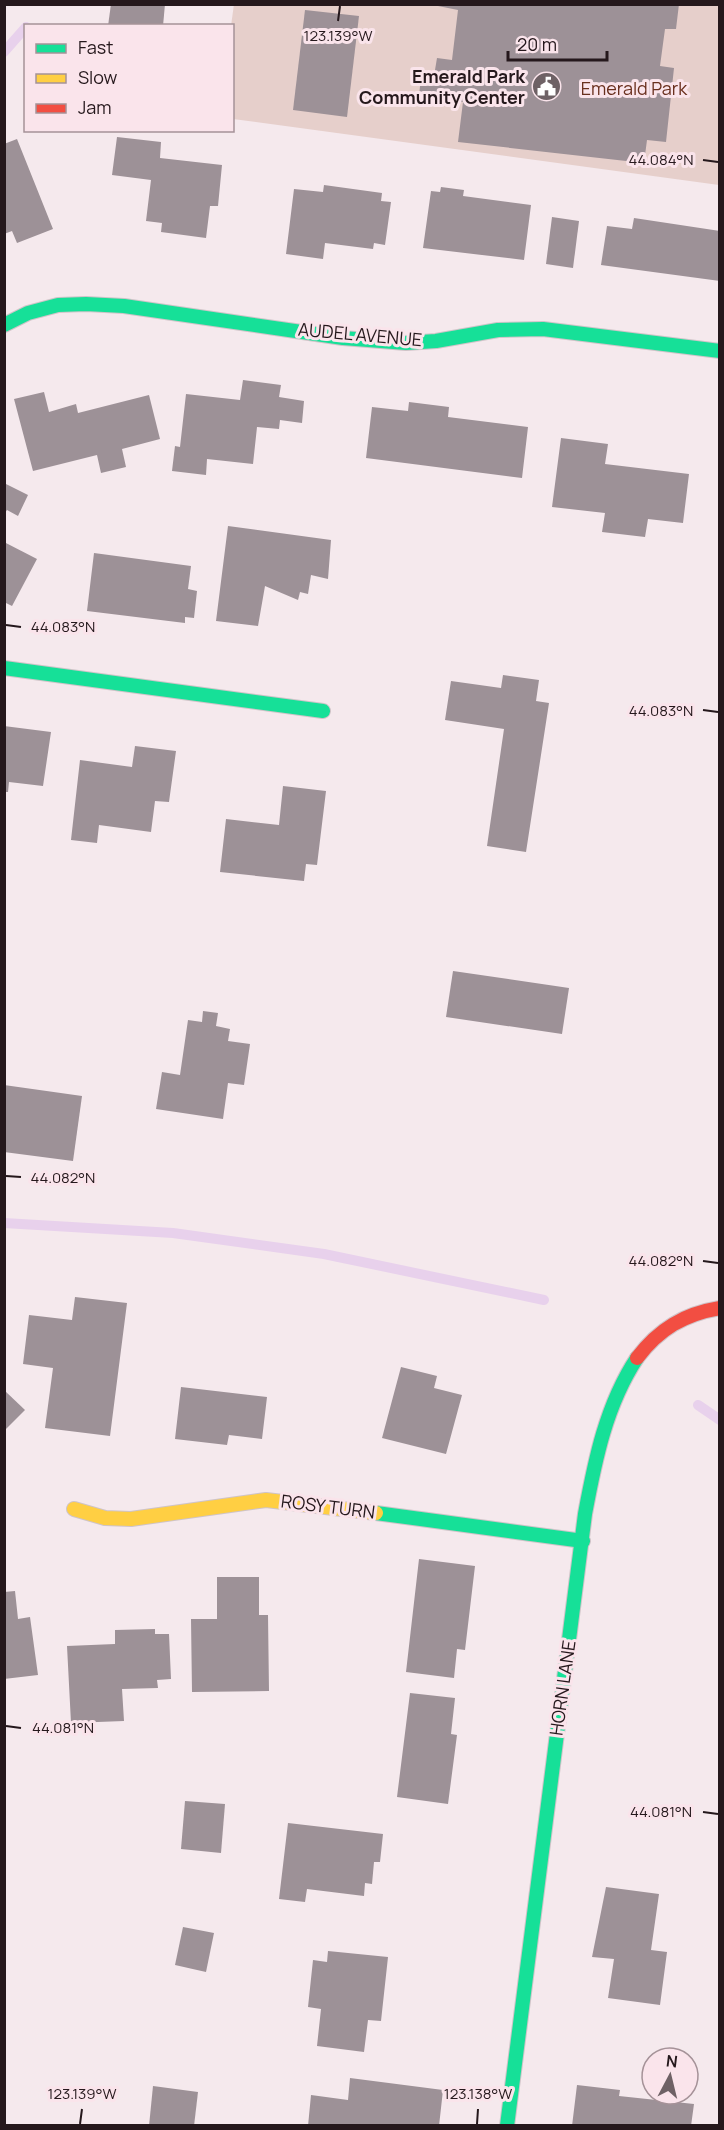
<svg xmlns="http://www.w3.org/2000/svg" width="724" height="2130" font-family="Manrope,sans-serif">
<style>
.green{fill:#e6cfcb}
.lines{fill:none;stroke-linecap:round;stroke-linejoin:round}
.stream{stroke:#e8d1ec;stroke-width:10}
.building{fill:#9d9197}
.fast-casing{stroke:#cfc4c8;stroke-width:16}
.slow-casing{stroke:#cfc4c8;stroke-width:16}
.jam-casing{stroke:#cfc4c8;stroke-width:16}
.fast{stroke:#16e098;stroke-width:14}
.slow{stroke:#ffcf43;stroke-width:14}
.jam{stroke:#f24e42;stroke-width:14}
.ticks{fill:none;stroke:#25181c;stroke-width:2}
.labels{text-anchor:middle;stroke-width:6;stroke-linejoin:round;paint-order:stroke}
.poi-label{font-size:18px;font-weight:bold;fill:#25181c;stroke:#fae4eb;text-anchor:end}
.park-label{font-size:18px;fill:#692f1d;stroke:#fae4eb}
.street-label{font-size:18px;fill:#25181c;stroke:#fae4eb}
.ticks-label{font-size:15px;text-anchor:middle;fill:#25181c;stroke:#fae4eb;stroke-width:6;stroke-linejoin:round;paint-order:stroke}
</style>
<rect width="100%" height="100%" fill="#f5e9ed"/>
<polygon class="green" points="234,4 719,5 719,185 233,119 231,26"/>
<g class="lines">
<g class="stream">
<polyline points="4,52 26,27"/>
<polyline points="4,1223 173,1233 324,1254 544,1300"/>
<polyline points="698,1405 720,1420"/>
</g>
</g>
<g class="building">
<polygon points="111,4 165,4 163,26 108,26"/>
<polygon points="428,4 679,4 676,29 665,29 660,66 674,68 666,142 647,140 644,163 458,142 463,102 419,97 421,75 434,76 437,58 452,60 458,10"/>
<polygon points="305,10 359,16 347,117 293,110"/>
<polygon points="117,137 161,142 160,158 222,165 218,206 210,206 206,238 161,232 162,223 146,221 151,180 112,175"/>
<polygon points="17,139 53,229 17,243 12,231 4,234 4,144"/>
<polygon points="324,185 382,193 381,201 391,202 385,245 374,243 373,249 325,243 323,259 286,254 294,189 323,192"/>
<polygon points="441,187 464,190 463,196 531,205 524,260 423,248 431,191 440,192"/>
<polygon points="552,217 579,221 573,268 546,264"/>
<polygon points="634,218 720,231 720,281 601,265 607,226 632,229"/>
<polygon points="243,380 281,385 279,397 304,401 302,423 280,420 279,429 257,427 253,464 207,459 206,475 172,471 175,446 180,447 186,394 240,400"/>
<polygon points="44,392 49,412 76,404 78,413 149,395 160,439 122,449 126,467 101,473 97,455 33,471 14,399"/>
<polygon points="409,402 449,407 448,417 528,427 522,478 366,458 372,407 408,411"/>
<polygon points="561,438 608,444 605,464 689,474 683,523 648,519 645,537 602,532 605,513 552,507"/>
<polygon points="4,483 28,495 18,516 7,510 4,514"/>
<polygon points="228,526 331,540 328,579 311,575 308,594 300,592 298,600 265,586 258,626 216,621"/>
<polygon points="4,542 37,559 12,606 4,602"/>
<polygon points="94,553 191,566 188,589 197,591 194,618 185,617 185,623 87,611"/>
<polygon points="503,675 539,680 536,701 549,703 526,852 487,846 504,729 445,720 451,681 501,688"/>
<polygon points="4,726 51,732 43,786 9,782 8,792 4,792"/>
<polygon points="135,746 176,751 169,802 155,801 151,832 99,825 97,843 71,840 80,760 132,767"/>
<polygon points="283,786 326,791 317,865 306,864 304,881 220,872 226,819 279,825"/>
<polygon points="453,971 569,988 562,1034 446,1017"/>
<polygon points="203,1011 218,1013 216,1026 230,1029 228,1041 250,1044 244,1085 228,1083 223,1119 156,1109 162,1072 180,1075 188,1020 202,1022"/>
<polygon points="4,1085 82,1096 73,1161 4,1152"/>
<polygon points="75,1297 127,1303 110,1436 45,1428 53,1368 23,1364 29,1315 72,1320"/>
<polygon points="401,1367 437,1376 434,1388 462,1395 446,1454 382,1438"/>
<polygon points="181,1387 267,1397 262,1439 229,1435 227,1445 175,1439"/>
<polygon points="4,1390 25,1410 4,1431"/>
<polygon points="419,1559 475,1566 465,1650 457,1649 454,1678 406,1672"/>
<polygon points="217,1577 259,1577 259,1615 268,1615 269,1691 192,1692 191,1619 217,1619"/>
<polygon points="15,1591 18,1619 30,1617 38,1675 4,1679 4,1592"/>
<polygon points="155,1629 155,1634 169,1634 171,1679 157,1680 158,1688 122,1689 124,1721 71,1723 67,1646 115,1644 115,1630"/>
<polygon points="410,1693 455,1698 451,1734 457,1735 448,1804 397,1797"/>
<polygon points="185,1801 225,1804 221,1853 181,1849"/>
<polygon points="288,1823 383,1834 380,1862 374,1862 372,1884 365,1883 364,1896 307,1889 305,1902 279,1899"/>
<polygon points="606,1887 659,1894 651,1950 667,1952 660,2005 608,1998 614,1959 592,1957"/>
<polygon points="183,1927 214,1933 206,1972 175,1965"/>
<polygon points="328,1951 388,1957 381,2021 368,2020 364,2052 317,2046 321,2009 308,2007 313,1960 327,1962"/>
<polygon points="350,2078 443,2090 439,2126 308,2126 311,2095 348,2100"/>
<polygon points="577,2085 620,2090 619,2096 694,2104 691,2126 572,2126"/>
<polygon points="153,2086 198,2092 194,2126 149,2126"/>
</g>
<g class="lines">
<defs>
<g id="fast">
<polyline points="4,325 28,313 58,305 86,304 124,306 343,338 406,343 436,341 498,330 543,329 720,351"/>
<polyline points="4,668 323,711"/>
<polyline points="376,1513 583,1541"/>
<path d="M 507,2126 L 585,1514 C 595,1460 606,1405 637,1358"/>
</g>
<polyline id="slow" points="74,1509 105,1518 131,1519 266,1500 376,1513"/>
<path id="jam" d="M 637,1358 C 659,1329 684,1314 720,1308"/>
</defs>
<use href="#fast" class="fast-casing"/>
<use href="#slow" class="slow-casing"/>
<use href="#jam" class="jam-casing"/>
<use href="#fast" class="fast"/>
<use href="#slow" class="slow"/>
<use href="#jam" class="jam"/>
</g>
<path class="ticks" d="M 338,21 L 340,6M 703,160 L 718,162M 6,625 L 21,627M 703,710 L 718,712M 6,1176 L 21,1177M 703,1261 L 718,1263M 6,1726 L 21,1728M 703,1812 L 718,1814M 80,2124 L 82,2109M 477,2124 L 478,2109"/>
<defs>
<symbol id="civic-disc" viewBox="-11 -11 22 22"><circle r="9.5" fill="#6e6165" stroke="#fae4eb"/><path d="M-.6-6.5H3V-4.5H.6V-3L4-1V1h2V6H-6V1h2V-1L-.6-3ZM-1.2 2.5V6h2.4V2.5Z" fill="#fff"/></symbol>
</defs>
<g fill-rule="evenodd">
<use href="#civic-disc" x="530" y="70" width="33" height="33"/>
</g>
<g class="labels">
<g class="poi-label">
<text x="525" y="83">Emerald Park<tspan x="525" dy="21">Community Center</tspan></text>
</g>
<g class="park-label">
<text x="634" y="95">Emerald Park</text>
</g>
<g class="street-label">
<text transform="translate(360 335) rotate(5)" y="6">AUDEL AVENUE</text>
<text transform="translate(328 1507) rotate(7)" y="6">ROSY TURN</text>
<text transform="translate(563 1688) rotate(-82)" y="6">HORN LANE</text>
</g>
</g>
<g class="ticks-label">
<text x="338" y="41">123.139°W</text>
<text x="661" y="165">44.084°N</text>
<text x="63" y="632">44.083°N</text>
<text x="661" y="716">44.083°N</text>
<text x="63" y="1183">44.082°N</text>
<text x="661" y="1266">44.082°N</text>
<text x="63" y="1733">44.081°N</text>
<text x="661" y="1817">44.081°N</text>
<text x="82" y="2099">123.139°W</text>
<text x="478" y="2099">123.138°W</text>
</g>
<rect width="724" height="2130" fill="none" stroke="#25181c" stroke-width="12"/>
<rect x="24" y="24" width="210" height="108" fill="#fae4eb" stroke="#a59298" stroke-width="1.5"/>
<rect x="36" y="44" width="30" height="9" fill="#16e098" stroke="#a59298" stroke-width="1.5"/>
<text x="78" y="54" font-size="18" fill="#25181c">Fast</text>
<rect x="36" y="74" width="30" height="9" fill="#ffcf43" stroke="#a59298" stroke-width="1.5"/>
<text x="78" y="84" font-size="18" fill="#25181c">Slow</text>
<rect x="36" y="104" width="30" height="9" fill="#f24e42" stroke="#a59298" stroke-width="1.5"/>
<text x="78" y="114" font-size="18" fill="#25181c">Jam</text>
<g transform="translate(670 2076) rotate(7)"><circle r="28" fill="#fae4eb" stroke="#a59298" stroke-width="1.5"/>
<path d="M0-4.5L10 22L0 15L-10 22Z" fill="#6e6165"/>
<text y="-9" font-size="16" font-weight="bold" text-anchor="middle" fill="#25181c">N</text>
</g>
<path d="M508 51v9h99v-9" fill="none" stroke="#25181c" stroke-width="3"/>
<text x="517" y="51" font-size="18" fill="#25181c" stroke="#fae4eb" stroke-width="4.5" paint-order="stroke">20 m</text>
</svg>
